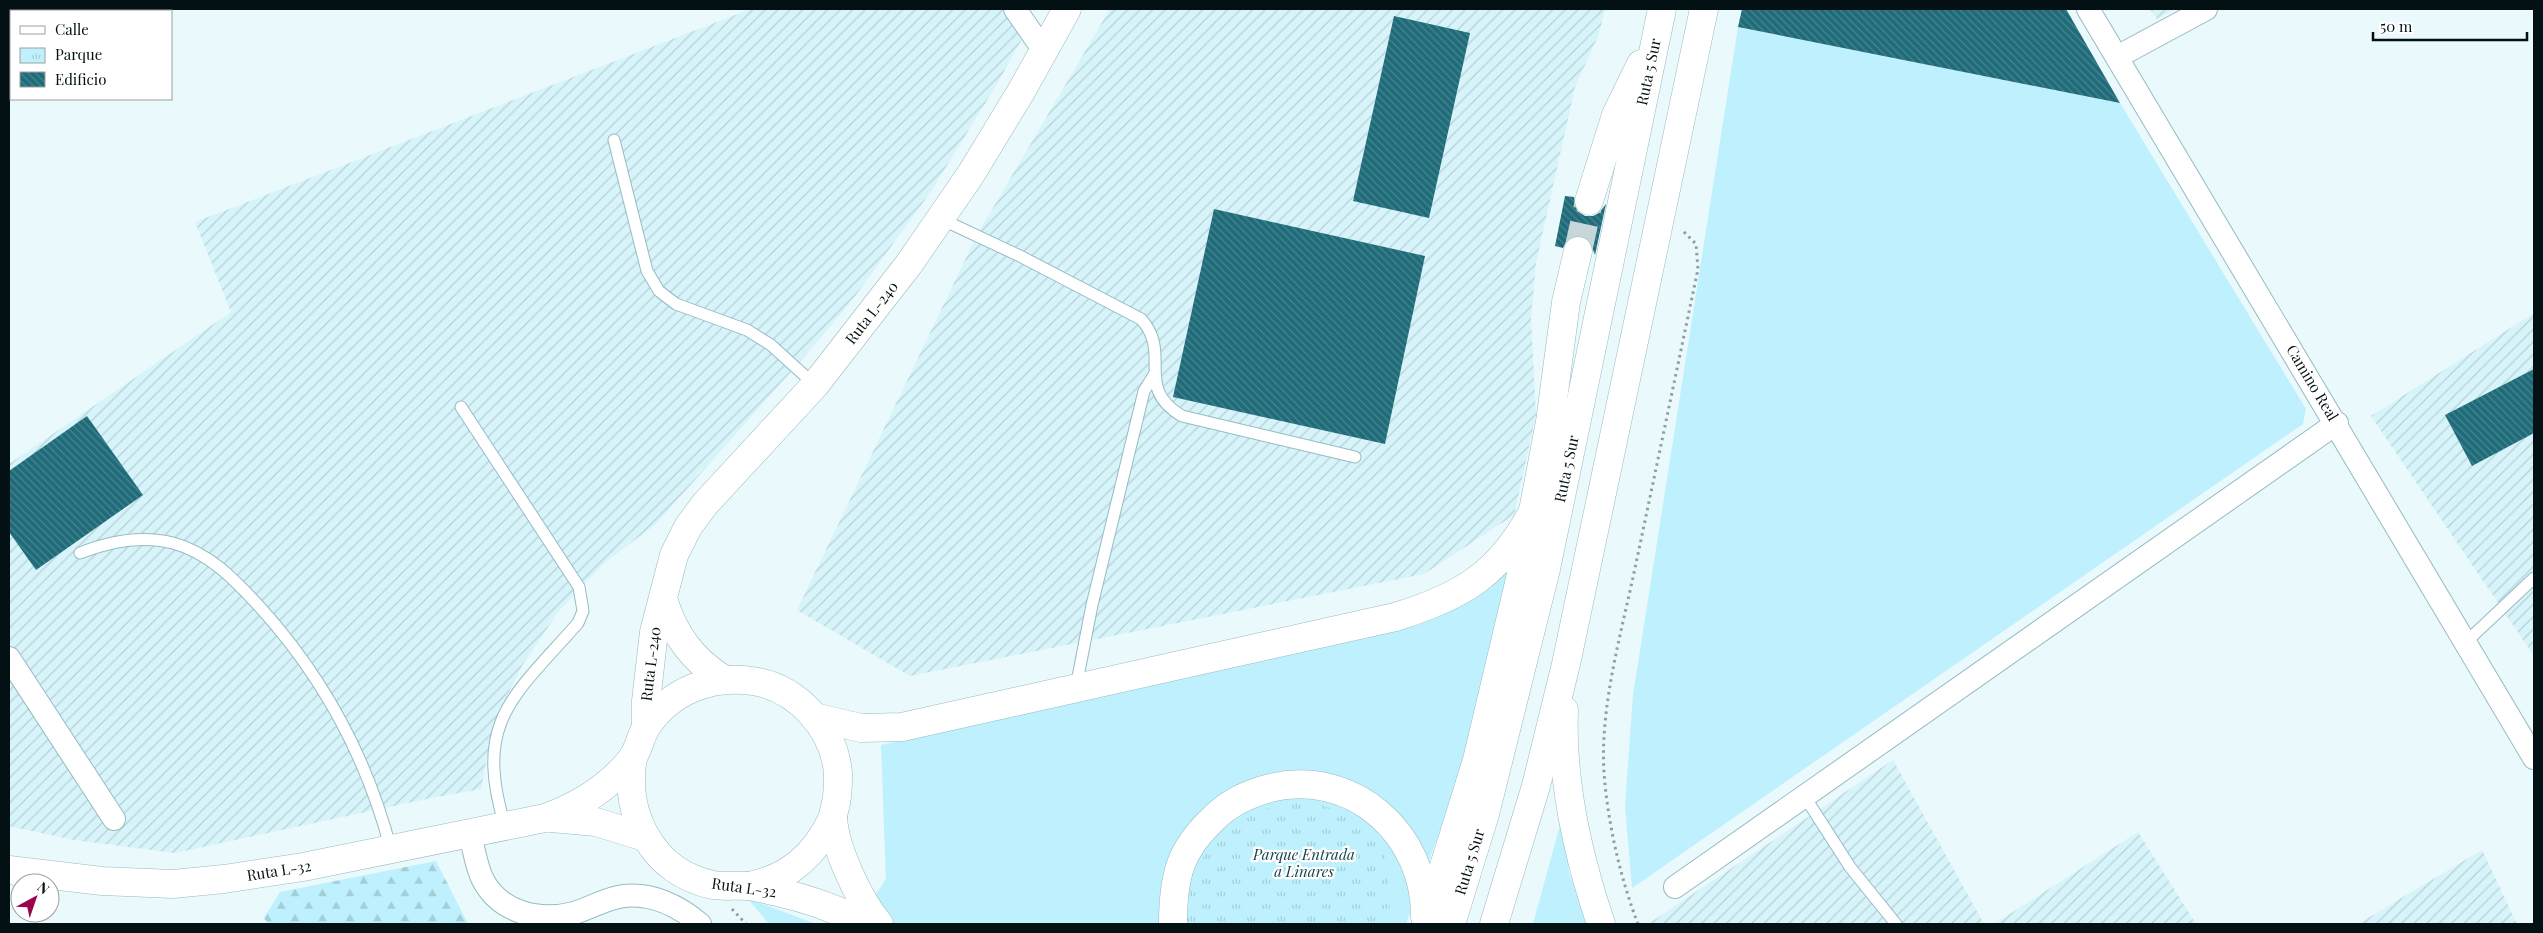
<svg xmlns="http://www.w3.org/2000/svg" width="2543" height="933" font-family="'Playfair Display',serif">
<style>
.industrial{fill:url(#industrial-furrows)}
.green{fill:#bef1fd}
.forest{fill:url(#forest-firs)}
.park{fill:url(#park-tufts)}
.building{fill:url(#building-back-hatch)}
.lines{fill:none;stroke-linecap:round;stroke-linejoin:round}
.motorway-tunnel{stroke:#c7d6d9;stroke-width:28;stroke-dasharray:28 14;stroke-linecap:butt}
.service-casing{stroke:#95bbc3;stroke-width:13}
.minor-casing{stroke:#95bbc3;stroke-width:24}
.tertiary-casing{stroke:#95bbc3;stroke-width:29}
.secondary-casing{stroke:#95bbc3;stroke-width:29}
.motorway-casing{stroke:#95bbc3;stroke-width:29}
.path{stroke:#8f9ea1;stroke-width:3;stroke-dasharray:2.5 4;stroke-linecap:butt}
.service{stroke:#fff;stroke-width:11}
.minor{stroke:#fff;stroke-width:22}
.tertiary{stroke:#fff;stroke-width:28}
.secondary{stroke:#fff;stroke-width:28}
.motorway{stroke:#fff;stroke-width:28}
.labels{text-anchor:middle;stroke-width:4.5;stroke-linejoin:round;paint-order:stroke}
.street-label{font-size:15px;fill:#041114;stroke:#fff}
.park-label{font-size:15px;font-style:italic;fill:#16424b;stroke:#fff}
</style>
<defs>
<pattern id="industrial-furrows" width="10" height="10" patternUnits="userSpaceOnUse" patternTransform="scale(1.25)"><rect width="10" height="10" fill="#d7f4fb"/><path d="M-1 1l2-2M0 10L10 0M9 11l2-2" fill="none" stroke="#b7d0d6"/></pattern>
<pattern id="forest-firs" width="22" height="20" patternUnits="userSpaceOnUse" patternTransform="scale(1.25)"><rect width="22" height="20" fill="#bef1fd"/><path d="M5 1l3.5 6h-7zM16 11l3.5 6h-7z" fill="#a2ced8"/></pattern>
<pattern id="park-tufts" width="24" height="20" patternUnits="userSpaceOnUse" patternTransform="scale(1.25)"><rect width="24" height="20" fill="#bef1fd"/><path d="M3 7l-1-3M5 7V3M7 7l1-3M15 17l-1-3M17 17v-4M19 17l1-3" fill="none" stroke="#a2ced8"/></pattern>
<pattern id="building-back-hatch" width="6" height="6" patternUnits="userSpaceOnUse" patternTransform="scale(1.25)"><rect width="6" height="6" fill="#1e6c7a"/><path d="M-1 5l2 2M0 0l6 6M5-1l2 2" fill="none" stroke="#4b838d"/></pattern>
</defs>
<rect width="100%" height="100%" fill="#e9f9fc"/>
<g class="industrial">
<polygon points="751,9 1005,9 1027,30 997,84 932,190 856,295 814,346 656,524 603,564 558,612 522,666 507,696 487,757 481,789 431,798 175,853 74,840 9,826 9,464 231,312 195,222"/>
<polygon points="1110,9 1605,9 1599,34 1575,87 1536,263 1531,320 1536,415 1514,515 1424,574 910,676 797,610 977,235"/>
<polygon points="2150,9 2175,9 2157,19"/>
<polygon points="2534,313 2534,656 2371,416"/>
<polygon points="1893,760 1984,924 1652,924 1651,922"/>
<polygon points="2138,832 2196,924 1994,924"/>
<polygon points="2482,850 2517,924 2358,924"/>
</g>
<g class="green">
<polygon points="1738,27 2120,103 2306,409 2303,424 1632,888 1625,806 1633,695"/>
<polygon points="1515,559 1460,775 1406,924 856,924 886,879 881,745 1397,627"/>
<polygon points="1563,814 1569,872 1587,924 1533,924"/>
<polygon points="747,898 816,924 769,924"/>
</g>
<polygon class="forest" points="436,861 468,924 268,924 264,918 280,892"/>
<polygon class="park" points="1308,801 1352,815 1384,845 1391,901 1385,924 1187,924 1186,888 1216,835 1264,809"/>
<g class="building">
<polygon points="1742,9 2066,9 2120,103 1738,27"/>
<polygon points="1394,16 1470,33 1429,218 1353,201"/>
<polygon points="1565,196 1574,197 1577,211 1585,216 1593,216 1599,213 1606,204 1595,255 1589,240 1581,236 1573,236 1567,240 1563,248 1555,246"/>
<polygon points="1214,209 1425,256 1385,444 1173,397"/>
<polygon points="2534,369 2534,433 2472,466 2445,415"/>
<polygon points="87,416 143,495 36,570 9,532 9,471"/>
</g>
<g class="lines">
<polyline class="motorway-tunnel" points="1578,251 1589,201"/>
<defs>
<g id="service">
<polyline points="614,140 647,271 659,291 676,304 747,330 771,345 815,385"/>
<path d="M 941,219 L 1020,256 L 1141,319 C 1173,354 1133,387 1182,416 L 1355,457"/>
<path d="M 461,407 L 579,587 L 583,611 L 578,623 C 513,697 473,721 505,826"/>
<path d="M 80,553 C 110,541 141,535 173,543 C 209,553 233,578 258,605 C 322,675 367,757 391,850"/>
<polyline points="2465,643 2534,578"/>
<polyline points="1076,687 1092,605 1144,391 1154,375"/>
<polyline points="1805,797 1850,867 1896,924"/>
</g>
<g id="minor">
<polyline points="1015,9 1044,51"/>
<polyline points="2088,9 2534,758"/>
<polyline points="2117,57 2206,9"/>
<polyline points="9,658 114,819"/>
<path d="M 470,835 C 474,849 476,865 482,878 C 499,913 539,922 574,913 C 591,908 606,898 624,896 C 652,893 679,906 700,924"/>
<polyline points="1675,887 2337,423"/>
</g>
<g id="tertiary">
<path d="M 664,602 C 675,636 693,660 723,679"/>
<polyline points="646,727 646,701 654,632 674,555 688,527 705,504 815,385 909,264 971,174 1022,90 1067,9"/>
</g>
<g id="secondary">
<path d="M 633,757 C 623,815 653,873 713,885 C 725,887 736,885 748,886 C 758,887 768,890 778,892 C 809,899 839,910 867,924"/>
<polyline points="551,818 596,822 645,837"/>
<path d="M 9,870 L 102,881 L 173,884 L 224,879 L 303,867 L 545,818 C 579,806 608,788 631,760 C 639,750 640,736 647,726 C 670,691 711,675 752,681 C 797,687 834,728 838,773 C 838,783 838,794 836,803 C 835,808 833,813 833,818 C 835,849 859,900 879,924"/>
<path d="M 749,886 C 790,878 816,854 833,817"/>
</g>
<g id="motorway">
<polyline points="1589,201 1616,115 1641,64"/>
<path d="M 1564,710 C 1561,783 1578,856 1601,924"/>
<path d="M 814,717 L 861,728 L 902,727 L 1395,617 C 1461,597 1500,574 1533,511"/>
<path d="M 1173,924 C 1173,904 1174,883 1181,864 C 1188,845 1200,831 1214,818 C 1230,802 1248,794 1270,788 C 1353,768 1426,834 1425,917"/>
<polyline points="1426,924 1477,760 1520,579 1550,422 1566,302 1578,251"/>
<polyline points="1451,924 1485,814 1546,569 1662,9"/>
<polyline points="1494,924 1536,786 1566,664 1704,9"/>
</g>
</defs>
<use href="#service" class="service-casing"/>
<use href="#minor" class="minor-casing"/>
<use href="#tertiary" class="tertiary-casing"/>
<use href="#secondary" class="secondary-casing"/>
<use href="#motorway" class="motorway-casing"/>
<g class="path">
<polyline points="732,909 746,924"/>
<path d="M 1638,924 C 1620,877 1608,824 1604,773 C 1600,705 1621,635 1635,568 C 1656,469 1677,369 1698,269 L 1696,244 L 1682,230"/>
</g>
<use href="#service" class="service"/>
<use href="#minor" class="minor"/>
<use href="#tertiary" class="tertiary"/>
<use href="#secondary" class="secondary"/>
<use href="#motorway" class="motorway"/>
</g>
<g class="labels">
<g class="street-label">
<text transform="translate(1649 72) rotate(-78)" y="5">Ruta 5 Sur</text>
<text transform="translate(872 313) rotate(-52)" y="5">Ruta L-240</text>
<text transform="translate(2312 383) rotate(59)" y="5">Camino Real</text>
<text transform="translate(1567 469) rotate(-78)" y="5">Ruta 5 Sur</text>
<text transform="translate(651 664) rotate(-83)" y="5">Ruta L-240</text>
<text transform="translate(1470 862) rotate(-73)" y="5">Ruta 5 Sur</text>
<text transform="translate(279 871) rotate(-9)" y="5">Ruta L-32</text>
<text transform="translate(744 888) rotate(8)" y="5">Ruta L-32</text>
</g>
<g class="park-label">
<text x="1304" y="860">Parque Entrada<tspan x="1304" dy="17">a Linares</tspan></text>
</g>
</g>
<rect width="2543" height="933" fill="none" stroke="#041114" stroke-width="20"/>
<rect x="10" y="10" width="162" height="90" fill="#ffffff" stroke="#9ba0a1"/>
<rect x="20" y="26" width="25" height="8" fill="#ffffff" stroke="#9ba0a1"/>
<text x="55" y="35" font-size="15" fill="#041114">Calle</text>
<rect x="20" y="48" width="25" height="15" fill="url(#park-tufts)" stroke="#9ba0a1"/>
<text x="55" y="60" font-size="15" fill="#041114">Parque</text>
<rect x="20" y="72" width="25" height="15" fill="url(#building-back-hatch)" stroke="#9ba0a1"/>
<text x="55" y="85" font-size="15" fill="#041114">Edificio</text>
<g transform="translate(35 898) rotate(40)"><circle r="24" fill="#ffffff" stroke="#9ba0a1"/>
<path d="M0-4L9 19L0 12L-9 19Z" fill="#9d034c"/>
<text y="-8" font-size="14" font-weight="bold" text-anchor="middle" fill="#041114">N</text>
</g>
<path d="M2373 32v8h154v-8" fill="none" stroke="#041114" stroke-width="2.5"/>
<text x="2380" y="32" font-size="15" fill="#041114" stroke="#ffffff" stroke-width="4" paint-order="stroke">50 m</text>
</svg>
